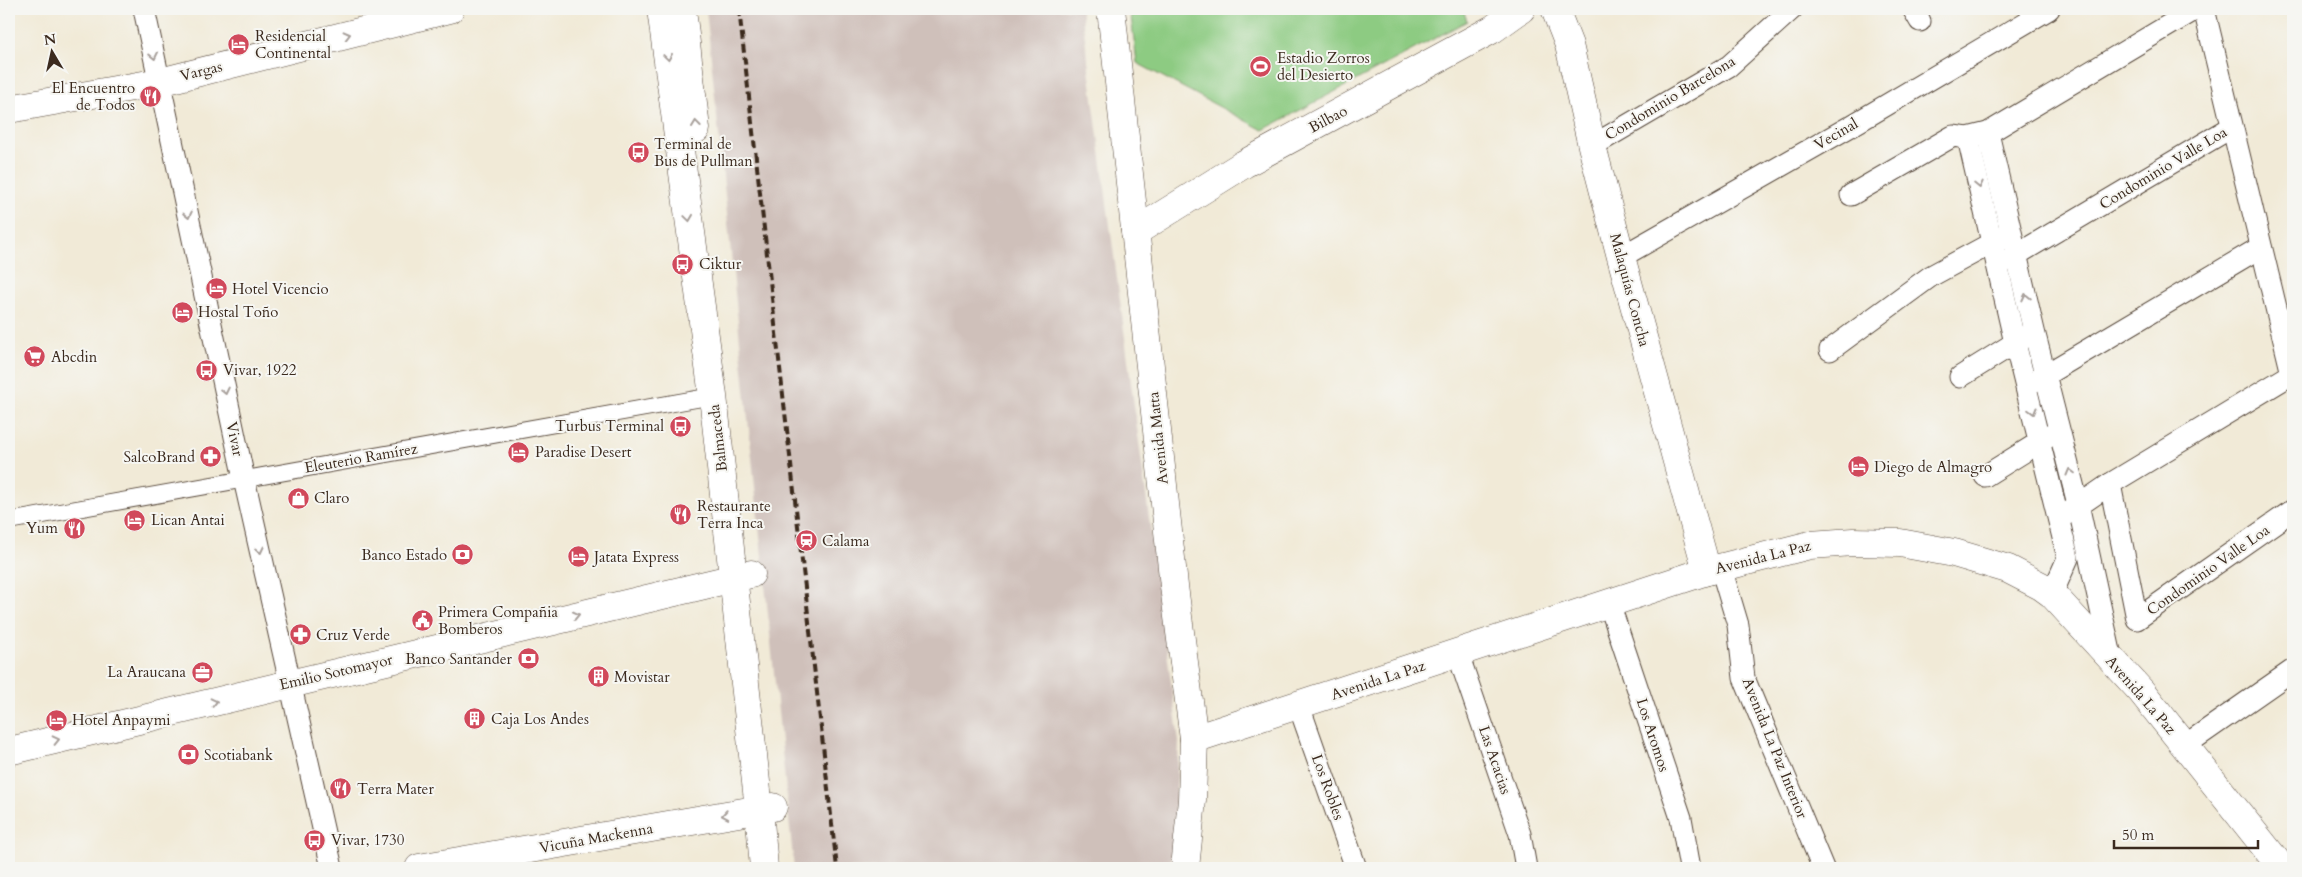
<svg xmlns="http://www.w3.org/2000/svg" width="2302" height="877" font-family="Cardo,serif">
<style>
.industrial{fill:#cfc0ba}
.green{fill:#8dcb82;stroke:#647a50}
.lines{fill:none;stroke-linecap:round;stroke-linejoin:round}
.pedestrian-casing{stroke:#56473a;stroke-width:18}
.minor-casing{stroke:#56473a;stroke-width:23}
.tertiary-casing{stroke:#56473a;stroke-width:29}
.secondary-casing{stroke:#56473a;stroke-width:29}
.primary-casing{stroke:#56473a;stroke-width:29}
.pedestrian{stroke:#fff;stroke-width:16}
.minor{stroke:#fff;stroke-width:21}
.tertiary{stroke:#fff;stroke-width:28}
.secondary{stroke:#fff;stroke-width:28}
.primary{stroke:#fff;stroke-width:28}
.rail{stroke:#3b2a1e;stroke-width:4;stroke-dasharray:8 4;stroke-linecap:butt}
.oneway{stroke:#a79f9a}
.labels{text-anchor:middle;stroke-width:4;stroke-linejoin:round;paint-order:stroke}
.poi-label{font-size:15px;fill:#3b2a1e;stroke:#f6f6f2;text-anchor:start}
.street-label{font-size:15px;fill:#3b2a1e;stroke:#f6f6f2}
</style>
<rect width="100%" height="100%" fill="#f6f6f2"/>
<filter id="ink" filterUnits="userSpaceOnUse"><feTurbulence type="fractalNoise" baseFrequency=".02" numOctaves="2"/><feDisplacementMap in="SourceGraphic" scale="10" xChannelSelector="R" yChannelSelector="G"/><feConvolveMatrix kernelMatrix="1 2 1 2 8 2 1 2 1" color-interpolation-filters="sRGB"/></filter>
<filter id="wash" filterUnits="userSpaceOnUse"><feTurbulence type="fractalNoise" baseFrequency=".0096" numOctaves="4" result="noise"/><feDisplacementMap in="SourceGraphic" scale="20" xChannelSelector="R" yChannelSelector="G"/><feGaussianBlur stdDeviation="1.12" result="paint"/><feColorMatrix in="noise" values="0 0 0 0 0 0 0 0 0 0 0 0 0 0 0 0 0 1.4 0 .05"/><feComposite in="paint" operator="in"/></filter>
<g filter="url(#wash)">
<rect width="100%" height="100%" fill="#f1ead7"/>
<polygon class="industrial" points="706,9 1081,9 1179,742 1173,850 1169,868 794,868"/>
<polygon class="green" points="1130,9 1463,9 1467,21 1263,130 1137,63"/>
</g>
<g filter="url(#ink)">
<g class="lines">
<defs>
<polyline id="pedestrian" points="9,521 713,396"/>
<g id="minor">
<polyline points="144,9 244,479 332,868"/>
<polyline points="1913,9 1920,21"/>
<polyline points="1988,133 2034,331 2078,504 2112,661"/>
<polyline points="1968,138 2015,343 2068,558 2052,594"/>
<polyline points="1592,146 1729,66 1792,9"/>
<polyline points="1851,195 1953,136 1968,138 1988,133 2196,9"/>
<polyline points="1621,257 1851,126 2049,9"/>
<polyline points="2006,261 2232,127"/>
<polyline points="1830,350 1931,276 2003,237"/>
<polyline points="1960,377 2026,336"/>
<polyline points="2035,381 2261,247"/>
<polyline points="1985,476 2051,435"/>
<polyline points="2110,484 2137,619 2293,510"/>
<polyline points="2059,519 2110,484 2292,374 2204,9"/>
<polyline points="1721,568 1738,625 1744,678 1823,868"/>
<polyline points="1609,603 1681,818 1690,868"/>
<polyline points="1458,654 1520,834 1526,868"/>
<polyline points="1299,706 1356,868"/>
<polyline points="2184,746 2293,670"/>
</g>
<g id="tertiary">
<polyline points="1111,9 1174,586 1194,739"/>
<polyline points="1555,9 1569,45 1592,146 1621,257 1707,571"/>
<polyline points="9,109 160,82 450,9"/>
<polyline points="1135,232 1244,164 1493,29 1521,9"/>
<polyline points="419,868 773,807"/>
</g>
<polyline id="secondary" points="9,751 751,574"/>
<g id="primary">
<polyline points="661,9 713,396 759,809 764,868"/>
<polyline points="682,9 696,129"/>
<polyline points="1185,868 1192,800 1194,739 1707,571 1810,545 1853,542 1900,543 1954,553 2008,569 2041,586 2052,594 2141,691 2282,868"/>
</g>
</defs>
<use href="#pedestrian" class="pedestrian-casing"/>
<use href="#minor" class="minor-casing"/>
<use href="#tertiary" class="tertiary-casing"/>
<use href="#secondary" class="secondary-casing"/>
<use href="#primary" class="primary-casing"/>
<use href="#pedestrian" class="pedestrian"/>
<use href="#minor" class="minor"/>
<use href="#tertiary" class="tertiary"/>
<use href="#secondary" class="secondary"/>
<use href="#primary" class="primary"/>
<polyline class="rail" points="739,9 837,868"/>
</g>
<defs><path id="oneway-chevron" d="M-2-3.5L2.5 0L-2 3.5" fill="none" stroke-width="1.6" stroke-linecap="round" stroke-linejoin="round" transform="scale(1.25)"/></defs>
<g class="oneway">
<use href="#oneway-chevron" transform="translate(347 35) rotate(-14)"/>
<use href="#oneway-chevron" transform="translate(154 56) rotate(78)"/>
<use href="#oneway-chevron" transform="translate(668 57) rotate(82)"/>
<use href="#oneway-chevron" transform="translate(696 124) rotate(-97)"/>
<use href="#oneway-chevron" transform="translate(1979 185) rotate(77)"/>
<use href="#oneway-chevron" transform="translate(188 215) rotate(78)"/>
<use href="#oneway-chevron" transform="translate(689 218) rotate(82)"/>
<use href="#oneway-chevron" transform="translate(2026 297) rotate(-103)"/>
<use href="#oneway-chevron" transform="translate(225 391) rotate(78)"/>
<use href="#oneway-chevron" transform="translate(2033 411) rotate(75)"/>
<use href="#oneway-chevron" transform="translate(2070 472) rotate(-105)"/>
<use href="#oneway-chevron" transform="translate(260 550) rotate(77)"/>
<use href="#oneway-chevron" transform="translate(576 615) rotate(-13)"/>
<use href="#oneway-chevron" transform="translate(214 702) rotate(-13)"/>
<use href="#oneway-chevron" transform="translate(56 740) rotate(-13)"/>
<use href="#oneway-chevron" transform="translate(725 815) rotate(170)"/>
</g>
</g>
<defs>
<symbol id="hotel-disc" viewBox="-11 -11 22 22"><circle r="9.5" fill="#d1495b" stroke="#f6f6f2"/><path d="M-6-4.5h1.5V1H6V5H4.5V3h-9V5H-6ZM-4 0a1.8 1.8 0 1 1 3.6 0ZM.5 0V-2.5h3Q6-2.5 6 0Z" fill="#fff"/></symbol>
<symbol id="stadium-disc" viewBox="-11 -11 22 22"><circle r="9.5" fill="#d1495b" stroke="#f6f6f2"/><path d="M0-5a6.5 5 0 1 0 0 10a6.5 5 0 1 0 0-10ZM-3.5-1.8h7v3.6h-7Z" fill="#fff"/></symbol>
<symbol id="restaurant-disc" viewBox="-11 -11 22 22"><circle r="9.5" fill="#d1495b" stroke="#f6f6f2"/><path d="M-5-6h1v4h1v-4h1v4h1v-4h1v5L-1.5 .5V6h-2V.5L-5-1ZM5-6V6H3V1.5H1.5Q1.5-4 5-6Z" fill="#fff"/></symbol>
<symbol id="bus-disc" viewBox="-11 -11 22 22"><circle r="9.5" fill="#d1495b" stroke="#f6f6f2"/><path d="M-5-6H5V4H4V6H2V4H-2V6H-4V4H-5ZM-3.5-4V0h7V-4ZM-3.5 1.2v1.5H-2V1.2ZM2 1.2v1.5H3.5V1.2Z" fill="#fff"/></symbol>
<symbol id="supermarket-disc" viewBox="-11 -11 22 22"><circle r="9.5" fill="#d1495b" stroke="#f6f6f2"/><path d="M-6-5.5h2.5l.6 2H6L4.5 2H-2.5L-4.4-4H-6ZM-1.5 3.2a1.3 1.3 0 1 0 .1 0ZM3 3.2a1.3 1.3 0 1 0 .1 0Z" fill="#fff"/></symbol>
<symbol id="pharmacy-disc" viewBox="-11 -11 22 22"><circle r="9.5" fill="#d1495b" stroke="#f6f6f2"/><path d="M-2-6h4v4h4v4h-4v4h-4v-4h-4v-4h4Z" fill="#fff"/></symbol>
<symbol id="shop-disc" viewBox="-11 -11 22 22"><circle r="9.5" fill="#d1495b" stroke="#f6f6f2"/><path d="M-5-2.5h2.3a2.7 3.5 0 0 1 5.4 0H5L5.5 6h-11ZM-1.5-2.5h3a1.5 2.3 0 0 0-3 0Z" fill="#fff"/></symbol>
<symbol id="station-disc" viewBox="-11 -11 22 22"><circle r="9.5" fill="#d1495b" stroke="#f6f6f2"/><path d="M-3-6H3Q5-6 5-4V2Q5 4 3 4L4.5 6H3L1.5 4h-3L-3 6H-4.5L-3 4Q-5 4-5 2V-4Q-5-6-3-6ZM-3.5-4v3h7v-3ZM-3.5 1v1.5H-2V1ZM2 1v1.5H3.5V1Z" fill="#fff"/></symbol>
<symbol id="bank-disc" viewBox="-11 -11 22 22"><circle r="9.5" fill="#d1495b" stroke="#f6f6f2"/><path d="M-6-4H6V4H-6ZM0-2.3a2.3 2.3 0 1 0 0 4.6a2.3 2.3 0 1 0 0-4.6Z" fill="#fff"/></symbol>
<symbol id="civic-disc" viewBox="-11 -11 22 22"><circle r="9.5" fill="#d1495b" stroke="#f6f6f2"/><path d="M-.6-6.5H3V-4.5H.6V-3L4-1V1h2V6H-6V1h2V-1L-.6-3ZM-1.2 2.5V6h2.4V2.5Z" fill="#fff"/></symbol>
<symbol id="office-disc" viewBox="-11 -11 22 22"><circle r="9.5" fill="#d1495b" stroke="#f6f6f2"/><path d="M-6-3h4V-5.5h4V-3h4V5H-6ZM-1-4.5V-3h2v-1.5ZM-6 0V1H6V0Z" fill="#fff"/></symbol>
<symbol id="building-disc" viewBox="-11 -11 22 22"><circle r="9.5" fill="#d1495b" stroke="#f6f6f2"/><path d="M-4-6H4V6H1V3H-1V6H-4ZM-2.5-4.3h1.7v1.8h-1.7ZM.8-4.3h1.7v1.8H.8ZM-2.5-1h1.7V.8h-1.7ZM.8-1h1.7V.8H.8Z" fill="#fff"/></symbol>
</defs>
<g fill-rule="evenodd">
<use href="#hotel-disc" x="226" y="32" width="25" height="25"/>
<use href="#stadium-disc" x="1248" y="54" width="25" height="25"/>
<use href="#restaurant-disc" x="138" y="84" width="25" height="25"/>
<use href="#bus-disc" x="626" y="140" width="25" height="25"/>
<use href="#bus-disc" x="670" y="252" width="25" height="25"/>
<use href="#hotel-disc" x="204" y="276" width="25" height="25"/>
<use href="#hotel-disc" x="170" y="300" width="25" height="25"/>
<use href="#supermarket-disc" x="22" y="344" width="25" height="25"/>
<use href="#bus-disc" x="194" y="358" width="25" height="25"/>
<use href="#bus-disc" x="668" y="414" width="25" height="25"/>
<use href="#hotel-disc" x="506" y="440" width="25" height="25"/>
<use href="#pharmacy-disc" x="198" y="444" width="25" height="25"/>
<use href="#hotel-disc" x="1846" y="454" width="25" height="25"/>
<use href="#shop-disc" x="286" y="486" width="25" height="25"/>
<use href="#restaurant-disc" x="668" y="502" width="25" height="25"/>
<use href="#hotel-disc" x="122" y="508" width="25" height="25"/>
<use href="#restaurant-disc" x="62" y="516" width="25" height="25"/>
<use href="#station-disc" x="794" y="528" width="25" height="25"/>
<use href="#bank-disc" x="450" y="542" width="25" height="25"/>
<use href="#hotel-disc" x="566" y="544" width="25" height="25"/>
<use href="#civic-disc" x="410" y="608" width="25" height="25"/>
<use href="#pharmacy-disc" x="288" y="622" width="25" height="25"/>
<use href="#bank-disc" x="516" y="646" width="25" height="25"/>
<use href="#office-disc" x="190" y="660" width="25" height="25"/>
<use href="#building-disc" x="586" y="664" width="25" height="25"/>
<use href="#building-disc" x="462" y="706" width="25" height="25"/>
<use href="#hotel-disc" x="44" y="708" width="25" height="25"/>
<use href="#bank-disc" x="176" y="742" width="25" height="25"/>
<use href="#restaurant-disc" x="328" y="776" width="25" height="25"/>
<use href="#bus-disc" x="302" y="828" width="25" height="25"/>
</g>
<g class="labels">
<g class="poi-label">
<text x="255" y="41">Residencial<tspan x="255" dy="17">Continental</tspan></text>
<text x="1277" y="63">Estadio Zorros<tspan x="1277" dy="17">del Desierto</tspan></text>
<text x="135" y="93" text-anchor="end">El Encuentro<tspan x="135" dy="17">de Todos</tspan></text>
<text x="654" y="149">Terminal de<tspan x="654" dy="17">Bus de Pullman</tspan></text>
<text x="699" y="269">Ciktur</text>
<text x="232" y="294">Hotel Vicencio</text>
<text x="198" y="317">Hostal Toño</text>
<text x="51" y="362">Abcdin</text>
<text x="223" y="375">Vivar, 1922</text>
<text x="664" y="431" text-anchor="end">Turbus Terminal</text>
<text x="535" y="457">Paradise Desert</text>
<text x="195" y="462" text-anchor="end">SalcoBrand</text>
<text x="1874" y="472">Diego de Almagro</text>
<text x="314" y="503">Claro</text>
<text x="697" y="511">Restaurante<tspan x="697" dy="17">Terra Inca</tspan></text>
<text x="151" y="525">Lican Antai</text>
<text x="58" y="533" text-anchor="end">Yum</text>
<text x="822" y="546">Calama</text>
<text x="447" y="560" text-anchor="end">Banco Estado</text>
<text x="594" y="562">Jatata Express</text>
<text x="438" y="617">Primera Compañia<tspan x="438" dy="17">Bomberos</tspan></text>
<text x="316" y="640">Cruz Verde</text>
<text x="512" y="664" text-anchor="end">Banco Santander</text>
<text x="186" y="677" text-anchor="end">La Araucana</text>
<text x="614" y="682">Movistar</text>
<text x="491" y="724">Caja Los Andes</text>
<text x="72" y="725">Hotel Anpaymi</text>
<text x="204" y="760">Scotiabank</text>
<text x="357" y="794">Terra Mater</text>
<text x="331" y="845">Vivar, 1730</text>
</g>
<g class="street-label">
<text transform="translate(201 71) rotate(-14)" y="5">Vargas</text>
<text transform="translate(1670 98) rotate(-31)" y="5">Condominio Barcelona</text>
<text transform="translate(1328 119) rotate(-28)" y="5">Bilbao</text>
<text transform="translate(1836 134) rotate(-30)" y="5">Vecinal</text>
<text transform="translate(2163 168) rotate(-31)" y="5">Condominio Valle Loa</text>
<text transform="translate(1630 290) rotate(75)" y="5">Malaquías Concha</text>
<text transform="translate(718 438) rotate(-97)" y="5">Balmaceda</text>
<text transform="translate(1158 438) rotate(-96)" y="5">Avenida Matta</text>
<text transform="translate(235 439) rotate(78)" y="5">Vivar</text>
<text transform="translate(361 458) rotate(-10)" y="5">Eleuterio Ramírez</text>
<text transform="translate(1763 557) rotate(-14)" y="5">Avenida La Paz</text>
<text transform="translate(2208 570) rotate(-35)" y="5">Condominio Valle Loa</text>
<text transform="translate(336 672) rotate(-13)" y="5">Emilio Sotomayor</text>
<text transform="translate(1378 680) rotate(-18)" y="5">Avenida La Paz</text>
<text transform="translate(2141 695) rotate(49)" y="5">Avenida La Paz</text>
<text transform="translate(1653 735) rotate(72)" y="5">Los Aromos</text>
<text transform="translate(1775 748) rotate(68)" y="5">Avenida La Paz Interior</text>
<text transform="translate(1495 760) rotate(71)" y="5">Las Acacias</text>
<text transform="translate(1328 787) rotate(70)" y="5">Los Robles</text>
<text transform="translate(596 838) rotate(-10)" y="5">Vicuña Mackenna</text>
</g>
</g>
<rect width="2302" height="877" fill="none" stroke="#f6f6f2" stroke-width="30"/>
<g transform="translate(52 52) rotate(351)" stroke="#f6f6f2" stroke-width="4" paint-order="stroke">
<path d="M0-4L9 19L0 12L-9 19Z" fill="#3b2a1e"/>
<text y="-8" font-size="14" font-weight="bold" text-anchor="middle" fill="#3b2a1e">N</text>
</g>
<path d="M2114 840v8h144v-8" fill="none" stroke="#3b2a1e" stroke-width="2.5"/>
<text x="2122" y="840" font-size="15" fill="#3b2a1e" stroke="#f6f6f2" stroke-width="4" paint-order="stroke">50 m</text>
</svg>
